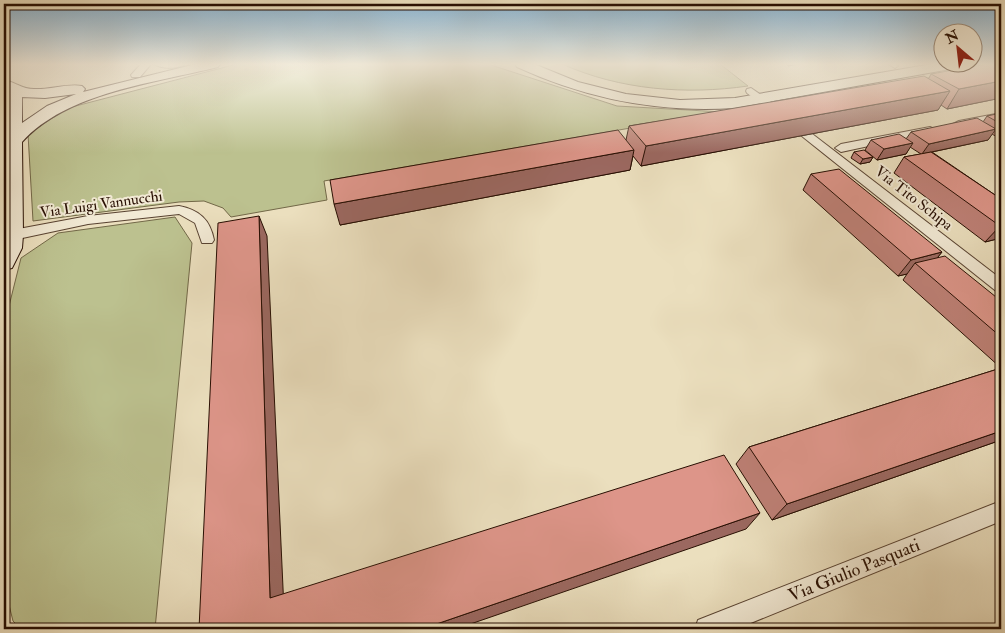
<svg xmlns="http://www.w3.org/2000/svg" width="1005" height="633" font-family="'IM FELL Double Pica',serif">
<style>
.green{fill:#bcc18f;stroke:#726848}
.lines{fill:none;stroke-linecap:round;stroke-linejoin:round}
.lane-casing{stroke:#584231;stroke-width:2}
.street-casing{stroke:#584231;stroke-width:2}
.secondary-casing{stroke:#270e02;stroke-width:2}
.lane{fill:#f2ead5;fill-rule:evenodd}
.street{fill:#f2ead5;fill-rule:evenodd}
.secondary{fill:#f2ead5;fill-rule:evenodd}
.wall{fill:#be8076;stroke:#270e02}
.shaded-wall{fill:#9b6860;stroke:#270e02}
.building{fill:#dd9589;stroke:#270e02}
.labels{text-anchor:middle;stroke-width:4;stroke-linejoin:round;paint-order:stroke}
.street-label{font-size:15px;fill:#270e02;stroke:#f2ead5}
.near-street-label{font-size:18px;fill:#270e02;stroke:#f2ead5}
</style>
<rect width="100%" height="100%" fill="#ebdfbe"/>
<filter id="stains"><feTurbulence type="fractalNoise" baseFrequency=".004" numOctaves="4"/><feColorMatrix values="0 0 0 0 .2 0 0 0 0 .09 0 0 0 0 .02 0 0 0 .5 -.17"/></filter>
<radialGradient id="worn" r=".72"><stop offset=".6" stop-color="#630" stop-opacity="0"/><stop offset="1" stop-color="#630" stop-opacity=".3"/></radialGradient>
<g class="green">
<polygon points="237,64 488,64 617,106 723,112 324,181 327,200 231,217 223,208 204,201 179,202 33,221 28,134 68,108"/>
<path d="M 562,64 L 720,64 L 748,86 C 686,95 620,90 562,64 Z"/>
<polygon points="175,217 192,243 155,629 21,629 13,621 4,585 4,326 21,258 58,233"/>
</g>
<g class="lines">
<defs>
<polygon id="lane" points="888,64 895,64 898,66 895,68"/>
<g id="street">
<polygon points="141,64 151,64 140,77 132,77 131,75"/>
<path d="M 154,64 L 185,64 C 178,69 161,69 154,64 Z"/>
<polygon points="751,88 777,106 778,108 777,110 769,110 747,93 746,91 747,89"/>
<polygon points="1001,113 1001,119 959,127 953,124 959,121"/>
<polygon points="930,127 936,130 934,132 841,152 835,148 841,144"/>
<polygon points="807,132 811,133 1001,279 1001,292 996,291 803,137 801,135 803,133"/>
<path d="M 179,206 C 199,210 210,219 214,240 L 212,243 L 202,243 L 195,223 L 179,214 L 88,224 L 13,240 L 8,238 L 6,235 L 8,232 L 13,230 L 88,216 Z"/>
<polygon points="1001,501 1001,521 736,629 695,629 698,620"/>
</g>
<g id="secondary">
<path d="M 196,64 L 220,64 L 218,67 C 155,83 67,92 22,142 L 23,235 L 22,248 L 12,268 L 4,270 L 6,92 L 4,91 L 4,80 C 15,82 22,89 34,89 C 49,90 69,83 82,86 L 85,89 L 83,92 ZM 76,94 L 47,106 L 22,123 L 22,97 L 45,98 Z"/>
<path d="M 515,64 L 534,64 L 578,82 L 626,94 L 680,100 L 735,98 L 932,64 L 963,64 L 961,67 L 956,68 L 735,108 C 658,113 587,99 517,67 Z"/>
</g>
</defs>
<use href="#lane" class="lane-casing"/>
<use href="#street" class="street-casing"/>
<use href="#secondary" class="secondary-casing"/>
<use href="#lane" class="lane"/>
<use href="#street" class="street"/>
<use href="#secondary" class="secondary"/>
</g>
<g class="wall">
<polygon points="1001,64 1001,98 947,109 941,105 938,110 641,166 633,156 630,170 340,225 626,140 629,126 929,78 931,74"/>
<polygon points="1001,113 1001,136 997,137 992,134 988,140 932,152 1001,199 1001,238 985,242 894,173 904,157 921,154 910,147 906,154 877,160 865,150 871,140 906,139 911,132 983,122 987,116"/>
<polygon points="854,152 873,157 870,162 860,164 851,158"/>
<polygon points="811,174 942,252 937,258 1001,301 1001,440 772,520 736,464 749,447 1001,368 903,280 907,274 898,276 803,190"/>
</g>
<g class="shaded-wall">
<polygon points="788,64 800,64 788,66"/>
<polygon points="1001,81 1001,98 947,109 959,89"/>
<polygon points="950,91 938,110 641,166 646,146"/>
<polygon points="996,129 988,140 922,154 929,144"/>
<polygon points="1001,131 1001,136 997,137"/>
<polygon points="913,143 906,154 877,160 884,149"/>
<polygon points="634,150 630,170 340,225 334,204"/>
<polygon points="873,157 870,162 860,164 863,159"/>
<polygon points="259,216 267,236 284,610 270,598"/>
<polygon points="1001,225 1001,238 985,242 1000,226"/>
<polygon points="942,252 929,268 915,263 907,274 898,276 911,260"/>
<polygon points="1001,431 1001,440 772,520 787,504"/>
<polygon points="760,513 746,529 456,629 422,629"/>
</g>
<g class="building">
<polygon points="987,64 1001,64 1001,81 959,89 931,74"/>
<polygon points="924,76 950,91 646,146 629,126"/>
<polygon points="1001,113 1001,124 987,116"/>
<polygon points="977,118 996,129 929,144 911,132"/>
<polygon points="618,130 634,150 334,204 330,180"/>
<polygon points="899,134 913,143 884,149 871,140"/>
<polygon points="864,150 873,157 863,159 854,152"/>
<polygon points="931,152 1001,199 1001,225 1000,226 904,157"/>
<polygon points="839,169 942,252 911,260 811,174"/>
<polygon points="259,216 270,598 724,455 760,513 422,629 199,629 218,223"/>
<polygon points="945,256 1001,301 1001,337 915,263"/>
<polygon points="1001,368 1001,431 787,504 749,447"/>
</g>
<linearGradient id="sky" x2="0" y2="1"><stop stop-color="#89b6d6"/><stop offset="0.42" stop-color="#f6f1e2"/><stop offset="1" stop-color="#f6f1e2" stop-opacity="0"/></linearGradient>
<rect width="1005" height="153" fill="url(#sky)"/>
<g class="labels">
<g class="street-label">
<text transform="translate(914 198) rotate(38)" y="5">Via Tito Schipa</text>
<text transform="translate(101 204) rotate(-8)" y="5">Via Luigi Vannucchi</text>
</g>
<g class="near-street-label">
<text transform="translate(854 570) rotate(-22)" y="6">Via Giulio Pasquati</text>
</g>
</g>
<rect width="1005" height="633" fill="none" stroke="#ebdfbe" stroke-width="20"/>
<rect x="5" y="5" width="995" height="623" fill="none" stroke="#270e02" stroke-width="2.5"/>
<rect x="10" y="10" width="985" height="613" fill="none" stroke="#270e02"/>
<g transform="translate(958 48) rotate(332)"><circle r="24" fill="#f2ead5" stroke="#a19281"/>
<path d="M0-4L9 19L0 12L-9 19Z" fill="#8f2418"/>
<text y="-8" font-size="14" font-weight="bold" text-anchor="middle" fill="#270e02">N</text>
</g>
<rect width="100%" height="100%" filter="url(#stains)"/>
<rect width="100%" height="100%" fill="url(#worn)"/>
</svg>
